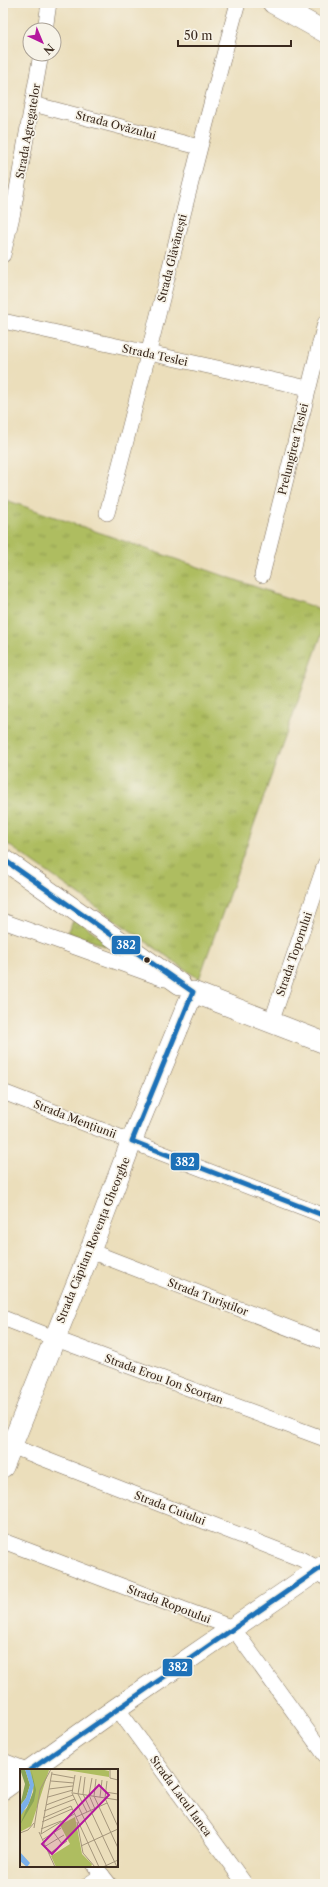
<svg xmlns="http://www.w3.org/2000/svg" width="328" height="1887" font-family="'Libre Caslon Text',serif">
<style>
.grass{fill:url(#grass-tufts);stroke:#74743f}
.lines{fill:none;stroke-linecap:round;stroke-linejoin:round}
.street-casing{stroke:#796955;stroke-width:16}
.secondary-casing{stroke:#796955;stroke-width:22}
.street{stroke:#fff;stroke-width:15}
.secondary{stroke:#fff;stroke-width:21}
.bus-1-casing{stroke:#f7f3e8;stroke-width:8}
.bus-1{stroke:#1d71b8;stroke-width:5}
.bus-dot{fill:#3b2a1e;stroke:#f7f3e8;stroke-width:1.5}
.labels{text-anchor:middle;stroke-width:3.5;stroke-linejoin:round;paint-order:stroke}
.street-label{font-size:11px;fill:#3b2a1e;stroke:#f7f3e8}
.inset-road{fill:none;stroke:#a5967c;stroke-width:1}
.view{fill:#b5179e;fill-opacity:0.15;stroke:#b5179e;stroke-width:2}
.inset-edge{fill:none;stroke:#3b2a1e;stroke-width:2}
.line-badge{stroke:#f7f3e8;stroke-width:1.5}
.badge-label{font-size:11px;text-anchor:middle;font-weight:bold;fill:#fff}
</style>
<defs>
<pattern id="grass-tufts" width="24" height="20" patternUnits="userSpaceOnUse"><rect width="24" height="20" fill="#aebd60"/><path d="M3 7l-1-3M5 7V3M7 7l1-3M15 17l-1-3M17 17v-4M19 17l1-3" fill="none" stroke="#8f9a4f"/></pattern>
</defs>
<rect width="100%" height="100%" fill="#f7f3e8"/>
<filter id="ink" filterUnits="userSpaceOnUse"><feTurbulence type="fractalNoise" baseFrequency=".025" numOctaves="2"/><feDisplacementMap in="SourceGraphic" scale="8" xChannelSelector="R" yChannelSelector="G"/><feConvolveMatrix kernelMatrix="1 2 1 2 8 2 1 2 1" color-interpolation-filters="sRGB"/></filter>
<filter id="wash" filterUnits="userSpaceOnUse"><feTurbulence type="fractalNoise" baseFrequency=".012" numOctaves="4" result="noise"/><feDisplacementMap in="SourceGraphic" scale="16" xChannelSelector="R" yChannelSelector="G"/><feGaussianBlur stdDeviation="0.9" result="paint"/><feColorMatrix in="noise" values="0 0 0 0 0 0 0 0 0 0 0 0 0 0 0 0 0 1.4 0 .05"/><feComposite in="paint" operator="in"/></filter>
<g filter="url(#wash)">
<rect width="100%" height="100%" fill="#ebdebb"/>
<g class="grass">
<polygon points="3,499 325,611 325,625 199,979 3,841"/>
<polygon points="75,918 108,943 105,946 67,932"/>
</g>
</g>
<g filter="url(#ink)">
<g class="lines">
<defs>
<g id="street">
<polyline points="45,30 49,3"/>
<polyline points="33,104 199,147"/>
<polyline points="3,255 13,212 41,54"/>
<polyline points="3,321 308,388"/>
<path d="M 107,513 C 153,344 191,172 238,3"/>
<polyline points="262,575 325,323"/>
<polyline points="3,921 164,979"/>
<polyline points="271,1023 325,864"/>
<polyline points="3,1092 325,1216"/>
<polyline points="90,1251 325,1342"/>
<polyline points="3,1318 67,1343 325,1439"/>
<polyline points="11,1446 301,1559 319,1569 324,1577"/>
<polyline points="3,1541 233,1628 325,1755"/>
<polyline points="117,1708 245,1884"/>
<polyline points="95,1866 109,1884"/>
<polyline points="89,1884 102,1875"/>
</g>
<g id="secondary">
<polyline points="273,3 325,32"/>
<polyline points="3,859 180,984"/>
<polyline points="3,1467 90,1251 137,1127 193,992 325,1043"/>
<polyline points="3,1764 21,1771"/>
<polyline points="30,1770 117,1708 325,1565"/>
<polyline points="3,1789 21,1776"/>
</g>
</defs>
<use href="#street" class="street-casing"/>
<use href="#secondary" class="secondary-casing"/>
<use href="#street" class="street"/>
<use href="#secondary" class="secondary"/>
<defs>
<g id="bus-1">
<polyline points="3,859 193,992 132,1141 325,1216"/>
<polyline points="30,1770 325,1565"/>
</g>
</defs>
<use href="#bus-1" class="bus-1-casing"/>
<use href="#bus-1" class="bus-1"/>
</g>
</g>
<circle class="bus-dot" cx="147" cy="960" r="3.5"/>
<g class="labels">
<g class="street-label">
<text transform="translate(116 125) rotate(15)" y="4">Strada Ovăzului</text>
<text transform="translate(28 131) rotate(-80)" y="4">Strada Agregatelor</text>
<text transform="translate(172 258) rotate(-76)" y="4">Strada Glăvănești</text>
<text transform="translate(155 355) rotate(12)" y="4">Strada Teslei</text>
<text transform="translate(293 449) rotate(-76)" y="4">Prelungirea Teslei</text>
<text transform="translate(294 954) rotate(-71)" y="4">Strada Toporului</text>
<text transform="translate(75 1119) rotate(21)" y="4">Strada Mențiunii</text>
<text transform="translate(93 1240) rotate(-68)" y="4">Strada Căpitan Rovența Gheorghe</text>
<text transform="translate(208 1297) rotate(21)" y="4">Strada Turiștilor</text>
<text transform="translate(164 1379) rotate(20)" y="4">Strada Erou Ion Scorțan</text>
<text transform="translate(170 1508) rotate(21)" y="4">Strada Cuiului</text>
<text transform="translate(169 1604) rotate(21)" y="4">Strada Ropotului</text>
<text transform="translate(181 1796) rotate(54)" y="4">Strada Lacul Ianca</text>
</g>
</g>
<g transform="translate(20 1769)">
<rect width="98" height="98" fill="#ebdebb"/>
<path d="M 8,0 L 29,1 L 11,57 L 0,63 L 0,45 L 8,38 L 13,23 L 13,13 ZM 55,48 L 62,85 L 72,95 L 71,98 L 36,98 L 31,87 L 50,75 L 40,56 Z" fill="#aebd60"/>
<path d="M 0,0 L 5,0 L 10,16 L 6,29 L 0,37 L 5,15 ZM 11,0 L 16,21 L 14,32 L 0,56 L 14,21 Z" fill="#8aa456"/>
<path d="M 40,0 L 80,0 L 89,2 L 89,8 Z" fill="#aebd60"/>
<path d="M 5,0 L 10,1 L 14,16 L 9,34 L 1,46 L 0,37 L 6,29 L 10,16 ZM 0,83 L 10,94 L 7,98 L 0,92 Z" fill="#7ab0e9"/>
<path class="inset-road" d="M 90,0 L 90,9 L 98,11M 32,5 L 54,9M 55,6 L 52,24 L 87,98M 61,7 L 58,25 L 67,43M 65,8 L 63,25 L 97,98M 72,9 L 69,26 L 75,40M 76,10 L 74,27 L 98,79M 31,12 L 54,14M 87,12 L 85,29 L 98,58M 29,20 L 53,17M 85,23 L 98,25M 53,24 L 98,31M 28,28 L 53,21M 80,28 L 82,11M 26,36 L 53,26M 24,42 L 55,30M 56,48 L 87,34M 23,49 L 51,37 L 79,98M 22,53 L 52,40M 57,53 L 63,84 L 75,98M 14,59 L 20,21 L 31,0M 21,60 L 41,52M 19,63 L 35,98M 0,64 L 8,61 L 14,54M 34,64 L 42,75M 21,65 L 32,3M 21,65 L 54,45M 22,71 L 41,59M 61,77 L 98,60M 24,78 L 44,66M 29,85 L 47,72M 83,98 L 98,91"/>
<path class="view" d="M 79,16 L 89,26 L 32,85 L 22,75 Z"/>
<rect width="98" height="98" class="inset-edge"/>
</g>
<g class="line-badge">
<rect x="111" y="935" width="30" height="20" rx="4" fill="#1d71b8"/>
<rect x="170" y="1152" width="30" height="19" rx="4" fill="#1d71b8"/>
<rect x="162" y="1658" width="31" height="19" rx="4" fill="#1d71b8"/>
</g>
<g class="badge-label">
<text x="126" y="949">382</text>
<text x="185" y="1166">382</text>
<text x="178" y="1671">382</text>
</g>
<rect width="328" height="1887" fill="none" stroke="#f7f3e8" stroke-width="16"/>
<g transform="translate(42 42) rotate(136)"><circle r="19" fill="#f7f3e8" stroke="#aca397"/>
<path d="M0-3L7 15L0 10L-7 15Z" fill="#b5179e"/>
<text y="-6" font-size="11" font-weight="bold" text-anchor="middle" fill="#3b2a1e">N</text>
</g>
<path d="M178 40v6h113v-6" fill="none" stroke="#3b2a1e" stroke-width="2"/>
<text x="184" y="40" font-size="12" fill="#3b2a1e" stroke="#f7f3e8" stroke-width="3" paint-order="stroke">50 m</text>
</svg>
